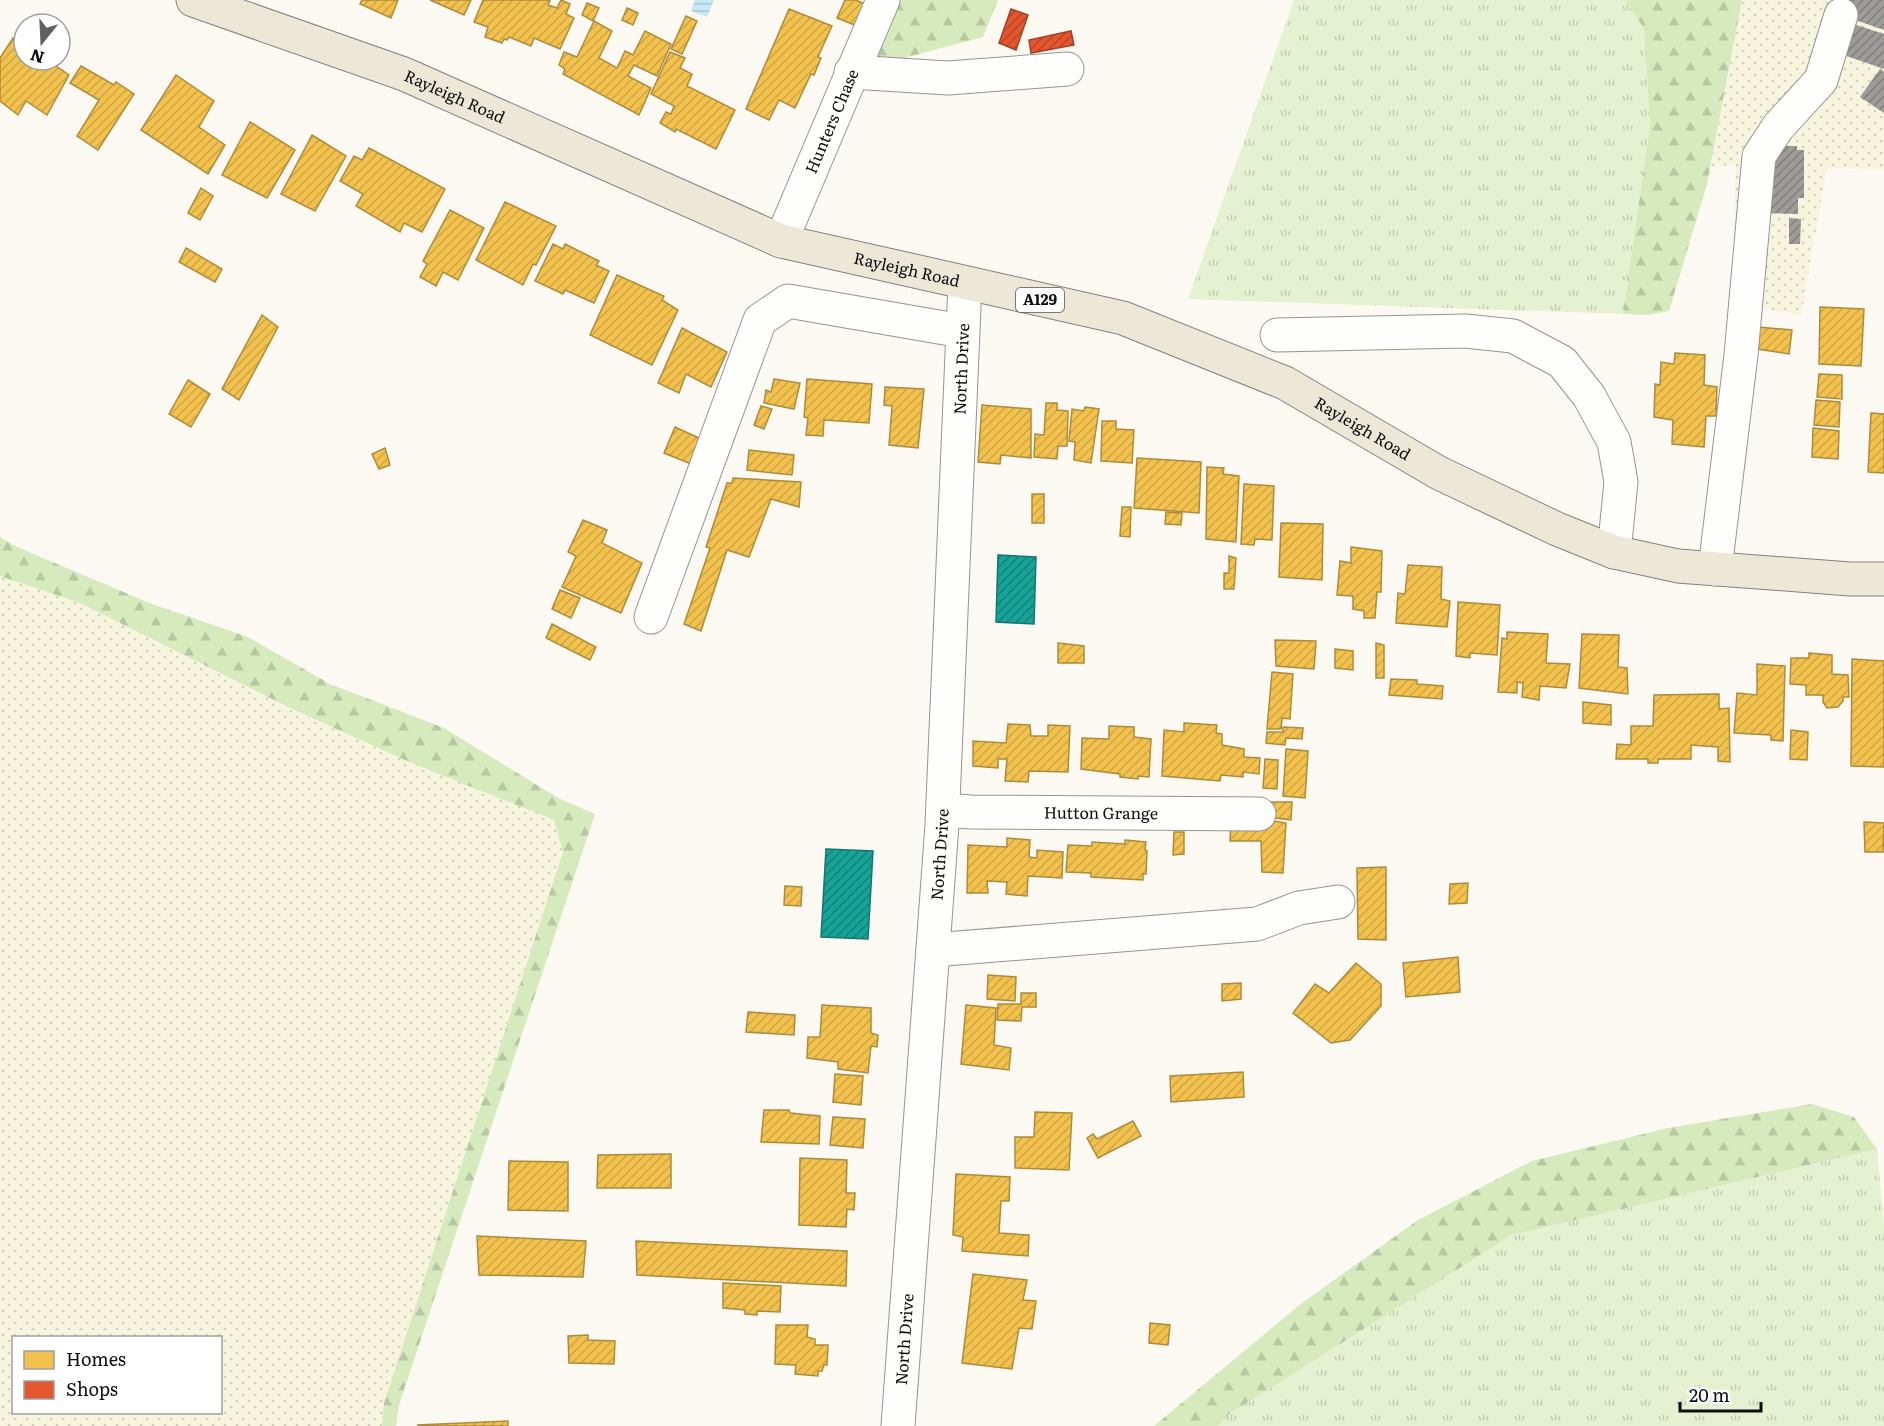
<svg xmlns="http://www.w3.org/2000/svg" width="1884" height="1426" font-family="Literata,serif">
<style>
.farmland{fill:url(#farmland-dots);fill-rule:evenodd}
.grass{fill:url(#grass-tufts)}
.forest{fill:url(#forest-firs)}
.water{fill:url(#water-rules)}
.homes{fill:url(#homes-hatch);stroke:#ae8b3b;stroke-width:1.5}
.shops{fill:url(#shops-hatch);stroke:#a44124;stroke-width:1.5}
.public{fill:url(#public-hatch);stroke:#14766f;stroke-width:1.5}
.building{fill:url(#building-hatch)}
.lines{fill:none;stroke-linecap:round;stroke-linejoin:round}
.minor-casing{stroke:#959491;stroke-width:35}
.major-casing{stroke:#82817e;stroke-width:35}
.minor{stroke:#fefefd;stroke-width:33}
.major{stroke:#ede7d8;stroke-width:33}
.labels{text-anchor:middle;stroke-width:6;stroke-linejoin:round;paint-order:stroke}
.shield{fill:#fff;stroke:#565656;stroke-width:1.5}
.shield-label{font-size:15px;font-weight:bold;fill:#0e0e0e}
.street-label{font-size:16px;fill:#0e0e0e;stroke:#fff}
</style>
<defs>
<pattern id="farmland-dots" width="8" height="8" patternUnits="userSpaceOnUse" patternTransform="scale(1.5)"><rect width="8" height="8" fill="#f8f5de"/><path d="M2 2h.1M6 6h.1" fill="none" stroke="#d3d1bd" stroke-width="1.8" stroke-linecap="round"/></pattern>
<pattern id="grass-tufts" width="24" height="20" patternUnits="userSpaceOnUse" patternTransform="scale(1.5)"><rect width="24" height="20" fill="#e6f1d1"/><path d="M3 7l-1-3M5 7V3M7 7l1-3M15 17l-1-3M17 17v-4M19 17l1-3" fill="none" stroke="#c4cdb2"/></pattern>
<pattern id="forest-firs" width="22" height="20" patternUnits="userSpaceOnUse" patternTransform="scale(1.5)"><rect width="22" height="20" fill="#d6eabe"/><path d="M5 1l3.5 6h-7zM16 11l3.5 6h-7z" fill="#b6c8a2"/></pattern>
<pattern id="water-rules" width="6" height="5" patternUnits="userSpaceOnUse" patternTransform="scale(1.5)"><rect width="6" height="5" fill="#c6e8f7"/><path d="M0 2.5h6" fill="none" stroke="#a9c6d3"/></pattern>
<pattern id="homes-hatch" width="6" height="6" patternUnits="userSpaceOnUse" patternTransform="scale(1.5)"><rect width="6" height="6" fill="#f2c14e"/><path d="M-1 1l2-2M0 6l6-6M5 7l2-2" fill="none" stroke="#cea543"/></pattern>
<pattern id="shops-hatch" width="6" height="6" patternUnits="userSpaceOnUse" patternTransform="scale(1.5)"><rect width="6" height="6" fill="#e4572e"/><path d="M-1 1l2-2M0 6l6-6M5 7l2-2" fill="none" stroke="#b74626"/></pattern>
<pattern id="public-hatch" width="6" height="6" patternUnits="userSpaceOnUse" patternTransform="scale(1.5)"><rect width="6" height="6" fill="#17a398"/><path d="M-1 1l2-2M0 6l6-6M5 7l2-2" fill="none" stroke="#13837a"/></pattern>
<pattern id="building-hatch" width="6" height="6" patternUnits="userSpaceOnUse" patternTransform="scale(1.5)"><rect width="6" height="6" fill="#9e9c98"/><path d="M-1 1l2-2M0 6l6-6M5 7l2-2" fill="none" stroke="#7f7e7a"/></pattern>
</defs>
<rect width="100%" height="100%" fill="#fbf9f2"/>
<g class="farmland">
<polygon points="1742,0 1884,0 1884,170 1827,168 1801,315 1733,304 1736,165 1711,166"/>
<path d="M 0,576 L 80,603 L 290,709 L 409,762 L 554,820 L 563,852 L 384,1403 L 382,1426 L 0,1426 ZM 14,1338 L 220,1338 L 220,1412 L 14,1412 Z"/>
</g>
<g class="grass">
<polygon points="1294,0 1626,0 1644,29 1650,125 1623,314 1188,299"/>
<polygon points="1877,1149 1884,1227 1884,1426 1218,1426 1228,1415 1512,1235"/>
</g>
<g class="forest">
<polygon points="881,0 998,0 983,37 851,72"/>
<polygon points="1626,0 1742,0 1707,184 1669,311 1648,315 1623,314 1650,125 1644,29"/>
<polygon points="0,537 17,547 152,604 248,637 330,684 444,728 560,799 595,814 399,1405 396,1426 382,1426 384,1403 563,852 554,820 409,762 290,708 80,603 0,576"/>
<polygon points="1812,1104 1854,1117 1877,1149 1512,1235 1228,1415 1218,1426 1154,1426 1302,1303 1418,1220 1532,1161 1668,1128"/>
</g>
<polygon class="water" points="695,0 714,0 707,17 691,11"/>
<g class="homes">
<polygon points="362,0 398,0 391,18 360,4"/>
<polygon points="430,0 471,0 464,15"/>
<polygon points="483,0 547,0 550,1 548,5 557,8 561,0 570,4 566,14 574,18 560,49 534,38 531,46 509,37 507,40 504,39 502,43 485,37 488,27 474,22"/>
<polygon points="845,0 856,0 869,6 860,27 837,18"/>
<polygon points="587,3 599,8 593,21 582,15"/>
<polygon points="627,8 638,13 633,25 622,20"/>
<polygon points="789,9 832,26 818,57 821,58 814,75 811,74 795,108 779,100 769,120 746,109"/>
<polygon points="686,16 697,21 682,54 671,49"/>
<polygon points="594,21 612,31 599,58 617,68 625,51 633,55 645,31 671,44 657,76 634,65 628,76 651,88 639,115 563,74 565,69 559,65 564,52 577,57"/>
<polygon points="13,38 24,45 24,60 47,60 69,75 47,115 26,101 18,115 0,101 0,58"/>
<polygon points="670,52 685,58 680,68 692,74 687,86 735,110 716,149 676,129 675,132 660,123 666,112 671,114 674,106 651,94"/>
<polygon points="81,66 114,85 116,82 134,94 98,150 77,136 99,100 70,83"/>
<polygon points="176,75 214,101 199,127 225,145 208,174 141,130"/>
<polygon points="250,122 295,150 267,198 222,175"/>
<polygon points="312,135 346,156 315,211 281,194"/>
<polygon points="369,148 445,189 422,232 404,223 400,232 356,206 363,194 340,181 354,156 362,160"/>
<polygon points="201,188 213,196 200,220 188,213"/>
<polygon points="505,202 556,226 536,265 533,264 523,285 476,260"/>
<polygon points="450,210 484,228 458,280 443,272 436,286 420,277 427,264 423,261"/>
<polygon points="553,244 563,249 565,244 599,261 596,265 609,271 594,303 565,290 563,294 535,281"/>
<polygon points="186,248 222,269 215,282 179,262"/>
<polygon points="617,275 664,296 662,300 678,310 652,365 590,335"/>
<polygon points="1820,307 1864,309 1861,366 1819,364"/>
<polygon points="262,315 278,327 239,400 222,389"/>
<polygon points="1758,327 1792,330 1789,354 1757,349"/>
<polygon points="682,328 727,352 711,387 686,374 679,393 658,383"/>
<polygon points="1675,353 1705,355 1704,385 1717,387 1716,416 1706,416 1704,447 1672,444 1673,420 1654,417 1655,384 1660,385 1661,362 1674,364"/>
<polygon points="1819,374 1842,375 1842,399 1817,397"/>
<polygon points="774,379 800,383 794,409 764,403 766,390 771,392"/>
<polygon points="807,379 872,384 869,423 824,420 823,436 806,435 808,418 804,417"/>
<polygon points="188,380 210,394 191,427 169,414"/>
<polygon points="885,387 924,389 918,448 889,445 892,406 884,405"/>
<polygon points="1816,400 1840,402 1839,427 1814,425"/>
<polygon points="1046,403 1057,403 1057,410 1068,411 1067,446 1058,446 1057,459 1034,457 1035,434 1044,435"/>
<polygon points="982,405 1031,409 1031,458 1001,455 1000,464 978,462"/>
<polygon points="761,406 772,409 764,429 754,425"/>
<polygon points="1085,407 1099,409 1091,463 1074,460 1075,442 1069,441 1072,409 1084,411"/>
<polygon points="1871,413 1884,414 1884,473 1868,472"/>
<polygon points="1102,421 1116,421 1116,429 1134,430 1132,463 1101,461"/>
<polygon points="675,427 701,439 691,464 664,453"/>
<polygon points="1813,428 1839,431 1838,459 1812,457"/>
<polygon points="385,448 390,465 379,469 372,454"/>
<polygon points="749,450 794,455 792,475 747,470"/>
<polygon points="1137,458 1201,462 1199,513 1134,508"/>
<polygon points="1207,467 1224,468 1223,474 1239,476 1236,542 1206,539"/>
<polygon points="733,478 801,482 799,507 771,499 749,557 727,550 701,631 684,624 710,548 706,547 727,483 732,483"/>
<polygon points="1244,484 1274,486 1272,540 1255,539 1254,545 1241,544"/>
<rect x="1032" y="494" width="12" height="29"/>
<polygon points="1122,507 1131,507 1130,537 1120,536"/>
<polygon points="1166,512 1182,513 1181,525 1165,524"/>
<polygon points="583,520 607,530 602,543 642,563 621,613 562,587 576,556 568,552"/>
<polygon points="1281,523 1323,524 1322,580 1279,577"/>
<polygon points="1351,547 1382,551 1381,592 1377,592 1375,618 1364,618 1364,611 1353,609 1353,596 1337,595 1340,561 1351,563"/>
<polygon points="1229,556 1236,558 1234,589 1224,589 1224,573 1229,573"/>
<polygon points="1408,565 1442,567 1441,599 1450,601 1447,627 1396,623 1398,593 1405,594"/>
<polygon points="560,590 580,598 571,618 552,609"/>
<polygon points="1458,602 1500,605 1497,655 1470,653 1470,658 1456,656"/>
<polygon points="552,624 596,647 590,660 546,638"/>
<polygon points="1507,632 1548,634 1546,663 1570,664 1566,688 1540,686 1539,700 1522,697 1523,683 1517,682 1517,693 1498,692 1502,638 1507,639"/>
<polygon points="1582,634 1619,635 1618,667 1627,668 1628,694 1579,688"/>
<polygon points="1275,640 1316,641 1314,669 1276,666"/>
<polygon points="1058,643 1084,646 1084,663 1058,663"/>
<polygon points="1376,643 1384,645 1384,678 1376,678"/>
<polygon points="1335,649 1353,651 1353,670 1335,668"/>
<polygon points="1809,653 1832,655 1832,674 1848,675 1849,697 1843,697 1843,701 1838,707 1827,708 1823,702 1823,695 1806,695 1806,685 1790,684 1791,658 1809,658"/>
<polygon points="1852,659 1884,661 1884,767 1851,766"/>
<polygon points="1757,664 1785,666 1783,741 1771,740 1771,735 1734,733 1737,693 1757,695"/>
<polygon points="1272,672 1293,674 1290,719 1282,718 1281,729 1267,729"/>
<polygon points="1391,679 1417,680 1417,684 1443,686 1442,699 1389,695"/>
<polygon points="1719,694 1719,709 1729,708 1730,762 1718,761 1718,747 1691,745 1691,759 1658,759 1658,763 1648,763 1648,759 1616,759 1617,744 1631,745 1631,726 1653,726 1654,695"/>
<polygon points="1583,702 1611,705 1611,725 1583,723"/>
<polygon points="1184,723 1217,725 1216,733 1222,734 1222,745 1244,749 1244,757 1260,758 1259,774 1243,772 1243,777 1221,775 1220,781 1162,776 1164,730 1184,732"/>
<polygon points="1008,724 1030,725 1031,736 1048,736 1048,725 1070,726 1068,772 1029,771 1028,782 1005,781 1007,759 998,759 998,768 973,766 973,741 1006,743"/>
<polygon points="1109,726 1134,727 1134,737 1151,739 1149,777 1138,776 1138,779 1120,777 1120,774 1081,769 1082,738 1109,739"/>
<polygon points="1283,727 1303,728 1302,739 1286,738 1285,745 1266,743 1267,732 1283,732"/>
<polygon points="1791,730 1808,732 1807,760 1790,759"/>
<polygon points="1286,749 1308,751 1305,798 1283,796"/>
<polygon points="1265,759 1278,760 1277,789 1263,788"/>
<polygon points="1268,802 1292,802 1291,820 1267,817"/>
<polygon points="1263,819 1286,823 1283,873 1262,872 1261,841 1230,841 1231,823"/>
<polygon points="1864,822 1884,823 1883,852 1865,852"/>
<polygon points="1174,832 1184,832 1184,854 1173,855"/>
<polygon points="1007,838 1030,840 1029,857 1037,858 1037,850 1063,852 1062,878 1028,876 1027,896 1006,894 1007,882 987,881 988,893 967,893 968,845 1007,847"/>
<polygon points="1125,840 1146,842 1145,850 1147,851 1146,874 1143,874 1143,880 1091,877 1091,873 1066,872 1068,845 1092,846 1092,842 1125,844"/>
<polygon points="1386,867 1386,940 1358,939 1357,868"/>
<polygon points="1468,883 1467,903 1449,904 1450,884"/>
<polygon points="785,886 802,887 801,906 784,905"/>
<polygon points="1458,957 1460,992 1406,997 1403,963"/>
<polygon points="1356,963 1381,984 1381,1006 1350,1040 1331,1043 1293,1013 1315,984 1329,993"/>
<polygon points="988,975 1016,977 1015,1001 987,999"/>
<polygon points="1241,983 1241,999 1222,1001 1222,984"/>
<polygon points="1021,993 1036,993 1036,1007 1022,1007 1021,1021 997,1020 998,1004 1021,1004"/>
<polygon points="822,1005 871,1008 871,1033 878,1035 877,1047 871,1046 868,1073 838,1069 838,1062 807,1058 808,1037 820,1037"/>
<polygon points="966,1005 996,1008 994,1045 1011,1048 1009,1070 961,1064"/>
<polygon points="748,1012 795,1015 794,1035 746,1032"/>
<polygon points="1243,1072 1244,1097 1171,1102 1170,1076"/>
<polygon points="835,1074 863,1076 861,1105 833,1102"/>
<polygon points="764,1110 789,1110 790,1113 820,1116 819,1144 761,1142"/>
<polygon points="1035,1112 1072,1113 1069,1170 1015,1168 1015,1137 1034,1137"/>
<polygon points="833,1117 865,1119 863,1148 830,1145"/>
<polygon points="1133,1121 1141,1136 1098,1158 1087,1138 1093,1134 1097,1139"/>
<polygon points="671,1154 671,1188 597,1188 598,1155"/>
<polygon points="800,1158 847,1160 846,1193 855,1193 854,1210 847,1209 846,1227 799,1225"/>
<polygon points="509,1161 568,1162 568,1211 508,1210"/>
<polygon points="956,1174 1010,1177 1009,1201 1001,1201 999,1233 1029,1235 1028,1256 962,1251 963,1237 953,1235"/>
<polygon points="477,1236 586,1241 583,1277 479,1275"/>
<polygon points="636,1241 847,1251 846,1286 637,1275"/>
<polygon points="973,1274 1027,1280 1023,1300 1036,1301 1032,1329 1019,1328 1012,1369 962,1363"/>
<polygon points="723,1283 781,1286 780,1312 757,1311 757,1315 745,1314 745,1310 723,1308"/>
<polygon points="1150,1323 1170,1325 1168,1345 1149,1343"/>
<polygon points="776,1325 808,1325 807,1337 815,1339 815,1345 828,1345 827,1365 824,1365 822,1371 818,1371 818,1376 795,1374 796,1365 775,1364"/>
<polygon points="588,1335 588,1340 615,1341 614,1364 569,1363 568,1336"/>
<polygon points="508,1421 508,1426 419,1426 418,1425"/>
</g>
<g class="shops">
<polygon points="1011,9 1028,15 1016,50 999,43"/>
<polygon points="1071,31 1074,45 1031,53 1029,40"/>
</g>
<g class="public">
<polygon points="998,555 1036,557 1034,624 996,622"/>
<polygon points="826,849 873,851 868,939 821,937"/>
</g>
<g class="building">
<polygon points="1845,0 1884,0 1884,30 1841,15"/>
<polygon points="1844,21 1884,34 1884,69 1835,52"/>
<polygon points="1880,69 1884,72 1884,113 1860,97"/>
<polygon points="1772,146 1797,146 1797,150 1804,150 1804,198 1798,198 1798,214 1762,213"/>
<polygon points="1789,218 1801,219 1800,244 1789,244"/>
</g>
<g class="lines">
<defs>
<g id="minor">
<polyline points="851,72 948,78 1067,69"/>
<path id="s1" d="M 781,241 L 883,0"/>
<polyline points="1277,335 1465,331 1513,336 1562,362 1589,396 1614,442 1621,482 1614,552"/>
<polyline points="1715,569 1741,355 1759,156 1778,127 1821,80 1841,15"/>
<polyline points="651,617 760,320 788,301 962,331"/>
<path id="s2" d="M 943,810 L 971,812 L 1259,814"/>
<polyline points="933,950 1257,924 1299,908 1338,902"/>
<path id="s3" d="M 898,1426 L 942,825 L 965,283"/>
</g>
<g id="major">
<path id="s4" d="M 193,0 L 404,74 L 781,241 L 1123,318 L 1285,383 L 1439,473 L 1557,529 L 1614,552 L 1678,566 L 1850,579 L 1884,579"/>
</g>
</defs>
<use href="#minor" class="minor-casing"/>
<use href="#major" class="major-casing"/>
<use href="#minor" class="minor"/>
<use href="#major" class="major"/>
</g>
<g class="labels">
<rect class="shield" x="1016" y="288" width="48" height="24" rx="4.5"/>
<g class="shield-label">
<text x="1040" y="305">A129</text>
</g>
<g class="street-label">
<text dy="6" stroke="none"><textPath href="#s4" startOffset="279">Rayleigh Road</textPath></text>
<text dy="6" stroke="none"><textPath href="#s1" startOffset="130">Hunters Chase</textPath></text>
<text dy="6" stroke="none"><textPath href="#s4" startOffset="765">Rayleigh Road</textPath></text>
<text dy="6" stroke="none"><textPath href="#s3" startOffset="1059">North Drive</textPath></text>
<text dy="6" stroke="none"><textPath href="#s4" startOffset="1251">Rayleigh Road</textPath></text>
<text dy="6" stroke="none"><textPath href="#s2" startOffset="158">Hutton Grange</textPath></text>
<text dy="6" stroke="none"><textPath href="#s3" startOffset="573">North Drive</textPath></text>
<text dy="6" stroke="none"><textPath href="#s3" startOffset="87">North Drive</textPath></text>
</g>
</g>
<rect x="12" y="1336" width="210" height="78" fill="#ffffff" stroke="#9f9f9f" stroke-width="1.5"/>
<rect x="24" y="1351" width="30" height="18" fill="#f2c14e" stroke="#9f9f9f" stroke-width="1.5"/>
<text x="66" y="1366" font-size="18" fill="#0e0e0e">Homes</text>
<rect x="24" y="1381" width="30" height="18" fill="#e4572e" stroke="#9f9f9f" stroke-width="1.5"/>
<text x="66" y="1396" font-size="18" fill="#0e0e0e">Shops</text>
<g transform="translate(42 42) rotate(198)"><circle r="28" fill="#ffffff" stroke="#9f9f9f" stroke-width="1.5"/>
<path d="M0-4.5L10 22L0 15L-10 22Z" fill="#61605e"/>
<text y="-9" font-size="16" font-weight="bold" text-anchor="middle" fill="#0e0e0e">N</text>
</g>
<path d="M1680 1402v9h81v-9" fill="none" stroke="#0e0e0e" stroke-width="3"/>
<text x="1689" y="1402" font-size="18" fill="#0e0e0e" stroke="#ffffff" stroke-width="4.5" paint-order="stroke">20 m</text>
</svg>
